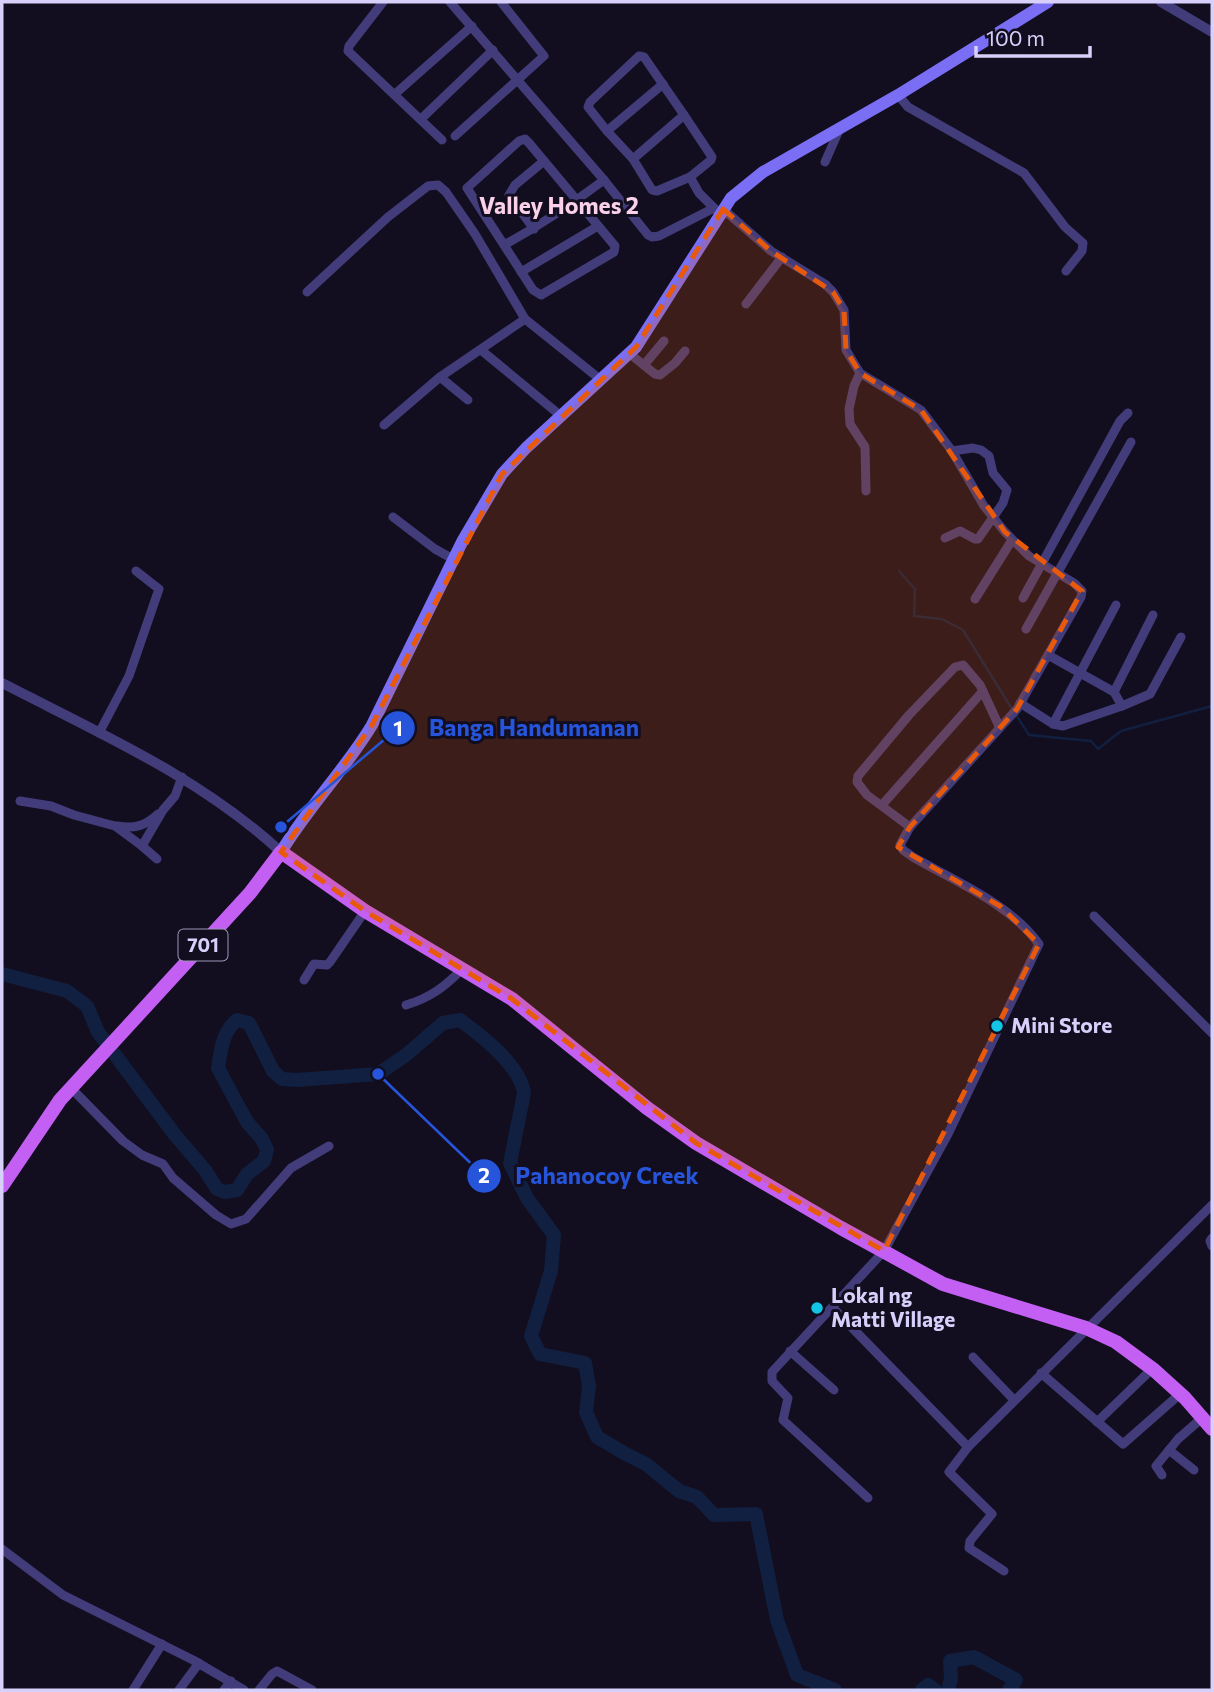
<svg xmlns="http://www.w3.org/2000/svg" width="1214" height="1692" font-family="Commissioner,sans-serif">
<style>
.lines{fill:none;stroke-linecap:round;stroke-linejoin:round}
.stream{stroke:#112040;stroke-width:2.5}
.river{stroke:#112040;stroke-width:14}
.minor{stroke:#423d7a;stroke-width:9}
.tertiary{stroke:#423d7a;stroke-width:10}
.secondary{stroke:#796ef4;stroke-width:12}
.primary{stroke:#c35ff3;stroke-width:14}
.marked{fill:#e8590c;fill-opacity:0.2;stroke:#e8590c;stroke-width:5;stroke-dasharray:14 9;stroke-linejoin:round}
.poi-dot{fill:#12c5e5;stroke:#120e1f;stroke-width:2.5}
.labels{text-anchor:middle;stroke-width:6;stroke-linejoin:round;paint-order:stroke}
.shield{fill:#120e1f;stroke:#9c96b9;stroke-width:2}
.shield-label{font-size:19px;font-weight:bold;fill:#d7d0fb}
.poi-label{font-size:21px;font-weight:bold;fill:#d7d0fb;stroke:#120e1f;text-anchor:start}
.neighbourhood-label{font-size:23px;font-weight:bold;fill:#fbd1ea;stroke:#120e1f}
.leader{fill:none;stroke:#2654da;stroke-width:2.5}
.callout-dot{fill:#2654da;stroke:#120e1f;stroke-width:2.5}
.mark-label{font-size:21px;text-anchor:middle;font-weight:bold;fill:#fff}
.callout-label{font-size:23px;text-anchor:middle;font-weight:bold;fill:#2654da;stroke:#120e1f;stroke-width:6;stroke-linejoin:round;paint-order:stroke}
</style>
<rect width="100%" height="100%" fill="#120e1f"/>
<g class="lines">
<g class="stream">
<polyline points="899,571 915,589 914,616 942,619 963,630 1012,709"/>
<polyline points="1016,715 1029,735 1091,741 1098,749 1121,731 1212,706"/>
</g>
<g class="river">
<path d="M 2,974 L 67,991 L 87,1006 L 98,1032 L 175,1135 L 205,1170 L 217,1189 L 225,1192 L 237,1190 L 247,1174 L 264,1161 L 267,1150 L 262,1139 L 247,1122 L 218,1068 C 221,1050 222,1032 237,1020 L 249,1023 L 273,1071 L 282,1079 L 297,1080 L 378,1074 L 406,1055 L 443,1023 L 460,1020 C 482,1036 520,1065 524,1093 L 510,1163 L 527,1198 L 554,1235 L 551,1271 L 531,1336 L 540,1354 L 585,1363 L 589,1386 L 586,1412 L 597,1437 L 624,1453 L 646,1464 L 679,1491 L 697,1497 L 714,1515 L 756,1514 L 777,1620 L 797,1675 L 835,1690"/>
<polyline points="922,1690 928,1685 935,1690"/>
<polyline points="948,1690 951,1679 950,1661 974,1657 1016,1680 1009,1690"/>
</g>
<g class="minor">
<polyline points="383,2 349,46 348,51 442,140"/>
<polyline points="450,2 604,180 648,235 652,237 659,236 714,208"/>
<polyline points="395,94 472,26"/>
<polyline points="898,95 908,107 1024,173 1065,227 1083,243 1082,251 1066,271"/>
<polygon points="684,115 712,157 711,160 690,177 657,191 652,190 633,159"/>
<polyline points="421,119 493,50"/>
<polyline points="607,131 663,84"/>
<polyline points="455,136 544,56 501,2"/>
<polyline points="633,159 607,131 588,107 590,102 639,56 644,57 684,115"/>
<polyline points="825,162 840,128"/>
<polyline points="690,177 699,193 717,211"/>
<path d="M 723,209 L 771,251 L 825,284 L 833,292 L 844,310 L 846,350 L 860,373 L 921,410 L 952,451 L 984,506 L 1005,532 L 1029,556 L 1074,583 L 1082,591 L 1081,597 L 1017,709 L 910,827 L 900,845 L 903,850 L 913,857 C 956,882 1009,903 1039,944 L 948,1134 L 884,1251 L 772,1372 L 772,1381 L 788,1398 L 783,1420 L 868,1498"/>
<polyline points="534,229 509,195 515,185 544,161"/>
<path d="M 504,245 L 533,290 L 541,295 L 614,252 L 615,246 L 529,143 L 525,139 L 519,141 L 467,188 L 504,245 C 539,226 572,204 604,180"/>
<polyline points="521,272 598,226"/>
<polyline points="307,292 388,217 428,186 438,185 446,192 475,234 525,319 601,380"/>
<polyline points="746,304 782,257"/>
<polyline points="481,350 561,416"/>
<polyline points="630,354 655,374 660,375 675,363 685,351"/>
<polyline points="644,365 664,341"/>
<polyline points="860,373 854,386 849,409 850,424 865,447 866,491"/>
<polyline points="440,377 468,400"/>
<polyline points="384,425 440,377 525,319"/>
<polyline points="393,517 435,549 453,559"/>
<polyline points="945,538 960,531 975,539 978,539 1003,503 1007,490 993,473 989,456 981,450 973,448 952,451"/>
<polyline points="1023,598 1120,421 1128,413"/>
<polyline points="975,599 1012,540"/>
<polyline points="1026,629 1131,442"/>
<polyline points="1114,692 1153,615"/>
<polyline points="1020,703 1053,724 1063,726 1122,706 1114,692 1048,655"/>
<polyline points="1122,706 1150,694 1181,637"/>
<polyline points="1053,724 1116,605"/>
<polyline points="99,733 129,676 159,589 136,571"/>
<polyline points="20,801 51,806 74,815 115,826 142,846 163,810 175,796 182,777"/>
<polyline points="882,805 983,691"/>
<path d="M 117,826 C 135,829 145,826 158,814"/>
<polyline points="910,827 867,795 857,782 858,776 909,715 955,667 963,665 980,685 999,726"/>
<polyline points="142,846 157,859"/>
<polyline points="1094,916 1212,1033"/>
<polyline points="304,980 314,964 327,965 330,962 365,911"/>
<path d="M 406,1005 C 430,998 446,986 463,968"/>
<polyline points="71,1088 123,1141 142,1155 163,1164 173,1178 216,1215 231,1224 246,1219 291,1168 329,1146"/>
<polyline points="1212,1238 1210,1241 1212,1246"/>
<polyline points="833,1308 968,1447"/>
<polyline points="790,1351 834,1390"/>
<polyline points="973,1357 1014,1400"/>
<polyline points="1041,1373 1123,1444 1180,1394"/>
<polyline points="1097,1422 1152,1369"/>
<polyline points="1169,1450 1194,1470"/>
<polyline points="1162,1475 1156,1466 1178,1439 1202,1418"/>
<polyline points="2,1549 63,1595 193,1660 244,1690"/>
<polyline points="1004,1571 969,1548 970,1541 992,1514 949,1472 968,1447 1212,1205"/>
<polyline points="133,1690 162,1644"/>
<polyline points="179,1690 199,1663"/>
<polyline points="224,1690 231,1681"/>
<polyline points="259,1690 272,1674 277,1671 312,1690"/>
</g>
<g class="tertiary">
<polyline points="1161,2 1212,32"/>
<path d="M 2,683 C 99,733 200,777 281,852"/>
</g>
<path class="secondary" d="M 281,852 C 308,807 345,770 372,725 L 463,540 L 502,474 L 526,448 L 636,347 L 731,198 L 763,172 L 898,95 L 1048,2"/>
<polyline class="primary" points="2,1186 60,1100 250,893 281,852 365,911 512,999 647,1108 696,1143 841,1228 943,1284 1086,1328 1116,1342 1154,1370 1185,1398 1212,1429"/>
</g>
<path class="marked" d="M 723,209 L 771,251 L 833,292 L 844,310 L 846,350 L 860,373 L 921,410 L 1005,532 L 1082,591 L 1017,709 L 910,827 L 898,847 L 1000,906 L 1039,944 L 884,1251 L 696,1143 L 512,999 L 365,911 L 281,852 L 372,725 L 502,474 L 636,347 Z"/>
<g class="poi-dot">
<circle cx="997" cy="1026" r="7"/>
<circle cx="817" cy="1308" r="7"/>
</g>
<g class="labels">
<rect class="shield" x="178.5" y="929.5" width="49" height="31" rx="5"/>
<g class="shield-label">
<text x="203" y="952">701</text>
</g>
<g class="poi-label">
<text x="1011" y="1033">Mini Store</text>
<text x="831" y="1303">Lokal ng<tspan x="831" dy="24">Matti Village</tspan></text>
</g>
<g class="neighbourhood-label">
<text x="559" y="214">Valley Homes 2</text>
</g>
</g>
<path class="leader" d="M281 827L398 728M378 1074L484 1176"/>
<g class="callout-dot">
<circle cx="281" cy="827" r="7"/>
<circle cx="378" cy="1074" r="7"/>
<circle cx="398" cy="728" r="18"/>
<circle cx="484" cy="1176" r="18"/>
</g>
<g class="mark-label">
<text x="398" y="736">1</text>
<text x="484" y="1183">2</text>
</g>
<g class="callout-label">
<text x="534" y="736">Banga Handumanan</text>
<text x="607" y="1184">Pahanocoy Creek</text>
</g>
<rect width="1214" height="1692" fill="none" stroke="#d7d0fb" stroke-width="7"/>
<path d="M976 46v10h114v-10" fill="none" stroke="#d7d0fb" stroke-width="3.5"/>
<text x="986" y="46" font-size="21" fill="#d7d0fb" stroke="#120e1f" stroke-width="5" paint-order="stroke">100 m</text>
</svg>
